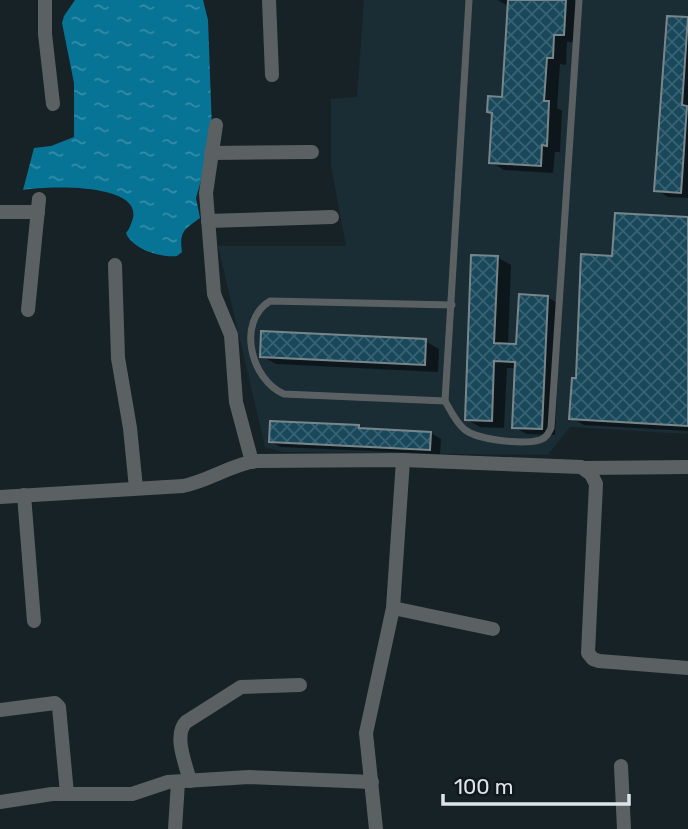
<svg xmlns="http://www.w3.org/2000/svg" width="688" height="829" font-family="Rubik,sans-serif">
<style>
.built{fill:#1a2c34}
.water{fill:url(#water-ripples)}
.shadow{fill:#0007}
.building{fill:url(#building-cross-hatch);stroke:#78868c;stroke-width:2}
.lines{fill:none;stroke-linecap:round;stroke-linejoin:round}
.lane{stroke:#5b6163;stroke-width:7}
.street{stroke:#5b6163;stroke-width:14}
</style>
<defs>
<pattern id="water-ripples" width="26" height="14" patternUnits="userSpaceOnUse" patternTransform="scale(1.75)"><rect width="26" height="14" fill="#077395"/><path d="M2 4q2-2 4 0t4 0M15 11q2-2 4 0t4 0" fill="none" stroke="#378da9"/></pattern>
<pattern id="building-cross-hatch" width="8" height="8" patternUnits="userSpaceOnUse" patternTransform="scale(1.75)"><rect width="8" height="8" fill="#18485a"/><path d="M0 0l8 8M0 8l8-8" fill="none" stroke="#396272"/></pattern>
</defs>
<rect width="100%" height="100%" fill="#172227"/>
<polygon class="built" points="364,0 688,0 688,434 570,427 548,455 282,452 265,447 218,246 346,246 331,166 331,99 357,97"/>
<path class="water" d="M 75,0 L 203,0 L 208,20 L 212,130 L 206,163 L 196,198 L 200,218 C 184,230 179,231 182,252 L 177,256 C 161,258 132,249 126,233 C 130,228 131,224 133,218 C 141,182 44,186 23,190 L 34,148 L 51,146 L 74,137 L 74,83 L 62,23 L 64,16 Z"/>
<g class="shadow">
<polygon points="498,0 574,0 579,3 577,42 567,42 566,65 560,64 557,108 562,111 560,152 555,152 553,173 504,170 491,162 494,114 489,111 504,99 509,7"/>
<polygon points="687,19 688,19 688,198 668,197 656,190"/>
<polygon points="688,219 688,431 584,425 571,418 614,258"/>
<polygon points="497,257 511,265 508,346 518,346 547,297 561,305 555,435 527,434 514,427 517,368 507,368 504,428 480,427 466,419"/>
<polygon points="425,341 439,349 438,372 276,364 262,356"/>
<polygon points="359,426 366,430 431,433 441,439 440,454 280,447 270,441"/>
</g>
<g class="building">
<polygon points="508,0 566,0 564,35 554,35 553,58 547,58 544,101 549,101 547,146 542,145 541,166 489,163 492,113 487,112 488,96 502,97"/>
<polygon points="667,16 688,17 682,105 687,106 681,193 654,191"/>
<polygon points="615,213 688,217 688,426 569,419 572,378 576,378 581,254 612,256"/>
<polygon points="471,255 498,256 494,343 516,344 519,294 548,296 542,429 512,428 515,362 494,361 492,421 465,420"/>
<polygon points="261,331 426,339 425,365 260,357"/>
<polygon points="270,421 359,425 359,428 431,432 430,450 269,442"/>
</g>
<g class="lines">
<g class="lane">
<path d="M 469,0 L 445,401 C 451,411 455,421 464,429 C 477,440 523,445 540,440 C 546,438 548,434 551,428 L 579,0"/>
<path d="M 445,401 L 284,394 C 251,380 236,322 270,301 L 452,305"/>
</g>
<g class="street">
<polyline points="45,0 45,34 53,104"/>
<polyline points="269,0 272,75"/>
<polyline points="216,125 206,193 214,294 231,335 236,402 252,462"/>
<polyline points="211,153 312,152"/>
<polyline points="0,212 38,212"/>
<polyline points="208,221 332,217"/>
<polyline points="115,265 118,358 130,428 136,488"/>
<polyline points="28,310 39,199"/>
<polyline points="585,468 688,467"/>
<polyline points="24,495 34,621"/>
<path d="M 0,497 L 183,486 C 209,481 230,465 256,461 L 403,460 L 581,467 L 591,474 L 596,484 L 588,653 L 593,659 L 599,661 L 688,668"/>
<polyline points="393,608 493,629"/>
<polyline points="0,710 55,703 59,707 67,794"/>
<polyline points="621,766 624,829"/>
<path d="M 190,781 C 186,765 173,735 186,722 L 241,687 L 300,685"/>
<polyline points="0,802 52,794 132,794 168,782 249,777 372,782"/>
<polyline points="175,829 178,782"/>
<polyline points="376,829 366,733 393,608 403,460"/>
</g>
</g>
<path d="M443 794v10h186v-10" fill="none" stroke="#dee5e9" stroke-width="3.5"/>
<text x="454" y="794" font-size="21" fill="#dee5e9" stroke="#0e181d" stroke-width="5" paint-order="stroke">100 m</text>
</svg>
